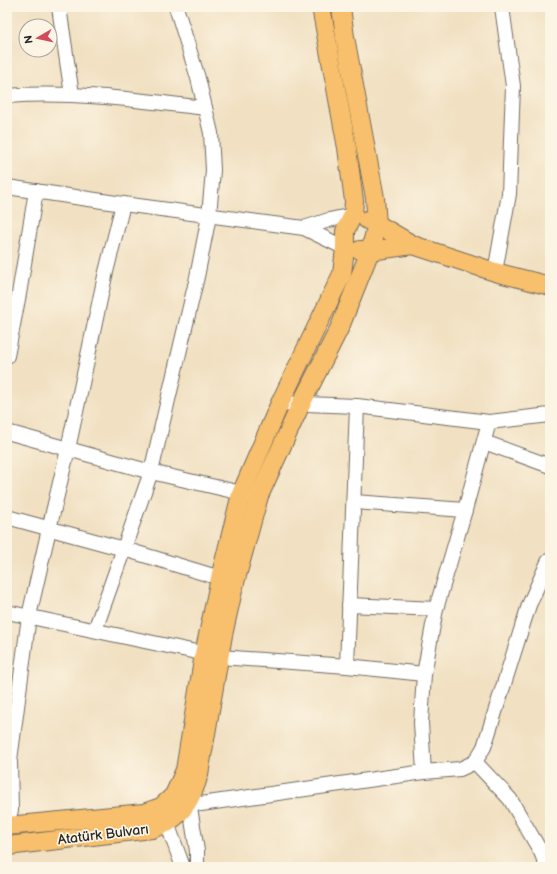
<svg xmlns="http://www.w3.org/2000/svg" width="557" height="874" font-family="'Balsamiq Sans',sans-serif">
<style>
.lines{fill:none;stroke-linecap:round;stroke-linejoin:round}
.minor-casing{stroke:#706a60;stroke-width:16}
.major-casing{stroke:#706a60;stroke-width:20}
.minor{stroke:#fff;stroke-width:14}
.major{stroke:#f8bf6c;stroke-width:18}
.labels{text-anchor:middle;stroke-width:3.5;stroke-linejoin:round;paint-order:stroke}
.street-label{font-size:14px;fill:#2b2b2b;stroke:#fcf5e5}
</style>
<rect width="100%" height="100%" fill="#fcf5e5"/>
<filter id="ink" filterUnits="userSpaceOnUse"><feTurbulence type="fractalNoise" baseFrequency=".025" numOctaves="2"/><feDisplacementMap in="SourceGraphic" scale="8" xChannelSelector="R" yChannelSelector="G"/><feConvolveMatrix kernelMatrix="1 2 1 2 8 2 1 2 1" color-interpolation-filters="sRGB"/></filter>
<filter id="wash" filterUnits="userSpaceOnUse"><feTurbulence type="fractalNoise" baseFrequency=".012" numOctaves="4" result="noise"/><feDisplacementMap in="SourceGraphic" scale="16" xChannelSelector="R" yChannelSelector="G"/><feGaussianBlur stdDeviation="0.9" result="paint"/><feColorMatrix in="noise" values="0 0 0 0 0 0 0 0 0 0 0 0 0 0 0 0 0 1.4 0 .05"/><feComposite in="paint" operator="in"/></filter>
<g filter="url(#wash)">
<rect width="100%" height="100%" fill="#f1e0c1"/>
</g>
<g filter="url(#ink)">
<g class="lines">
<defs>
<g id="minor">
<polyline points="59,7 72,95"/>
<path d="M 7,96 C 74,91 138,100 205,108"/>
<polyline points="7,187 123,204 304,228 345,248"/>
<polyline points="304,228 329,220 353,215"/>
<polyline points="495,272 509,194 513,86 502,7"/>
<polyline points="7,356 19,294 36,191"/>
<polyline points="280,403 357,406 489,422 550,415"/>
<polyline points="7,432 151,472 250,495"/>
<polyline points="484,442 550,466"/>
<polyline points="354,502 465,510"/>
<polyline points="7,517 124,549 220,578"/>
<polyline points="349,605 436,609"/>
<polyline points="7,612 220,657 347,666 424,674"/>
<polyline points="95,630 151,472 197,277 209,216 213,170 211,133 198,78 176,7"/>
<polyline points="347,666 357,406"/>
<polyline points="7,760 10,760 29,616 49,529 68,449 105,276 123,204"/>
<polyline points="475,762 484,747 529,605 548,562 550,560"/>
<polyline points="424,772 421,723 424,674 436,609 465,510 489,422"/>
<polyline points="179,797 201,804 424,772 460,769 475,762 510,799 541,852 547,867"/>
<polyline points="189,801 197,851 197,867"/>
<polyline points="167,823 183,867"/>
<polyline points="7,825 11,810 10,760"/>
</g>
<g id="major">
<polyline points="367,220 377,224 413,245 495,272 550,286"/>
<polyline points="360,250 370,251 413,245"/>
<polyline points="7,826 144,813 161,807 174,795 185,770 204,654 220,578 241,494 280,403 342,274 345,248 345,231 353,215 354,201 347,148 321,7"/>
<path d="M 7,846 L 152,829 C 156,827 162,825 167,823 C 185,812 194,793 199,774 L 223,635 L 234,586 L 259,496 L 301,404 L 340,327 L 370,251 L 377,224 L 375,198 L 345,37 L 341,7"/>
</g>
</defs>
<use href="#minor" class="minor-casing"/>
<use href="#major" class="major-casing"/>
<use href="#minor" class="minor"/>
<use href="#major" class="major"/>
</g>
</g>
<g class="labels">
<g class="street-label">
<text transform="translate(103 834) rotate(-7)" y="5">Atatürk Bulvarı</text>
</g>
</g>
<rect width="557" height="874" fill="none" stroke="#fcf5e5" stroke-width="24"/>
<g transform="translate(38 38) rotate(261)"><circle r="19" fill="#fcf5e5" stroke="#a8a49b"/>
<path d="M0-3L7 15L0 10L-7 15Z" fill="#d1495b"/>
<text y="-6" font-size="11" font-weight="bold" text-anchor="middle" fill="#2b2b2b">N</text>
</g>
</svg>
